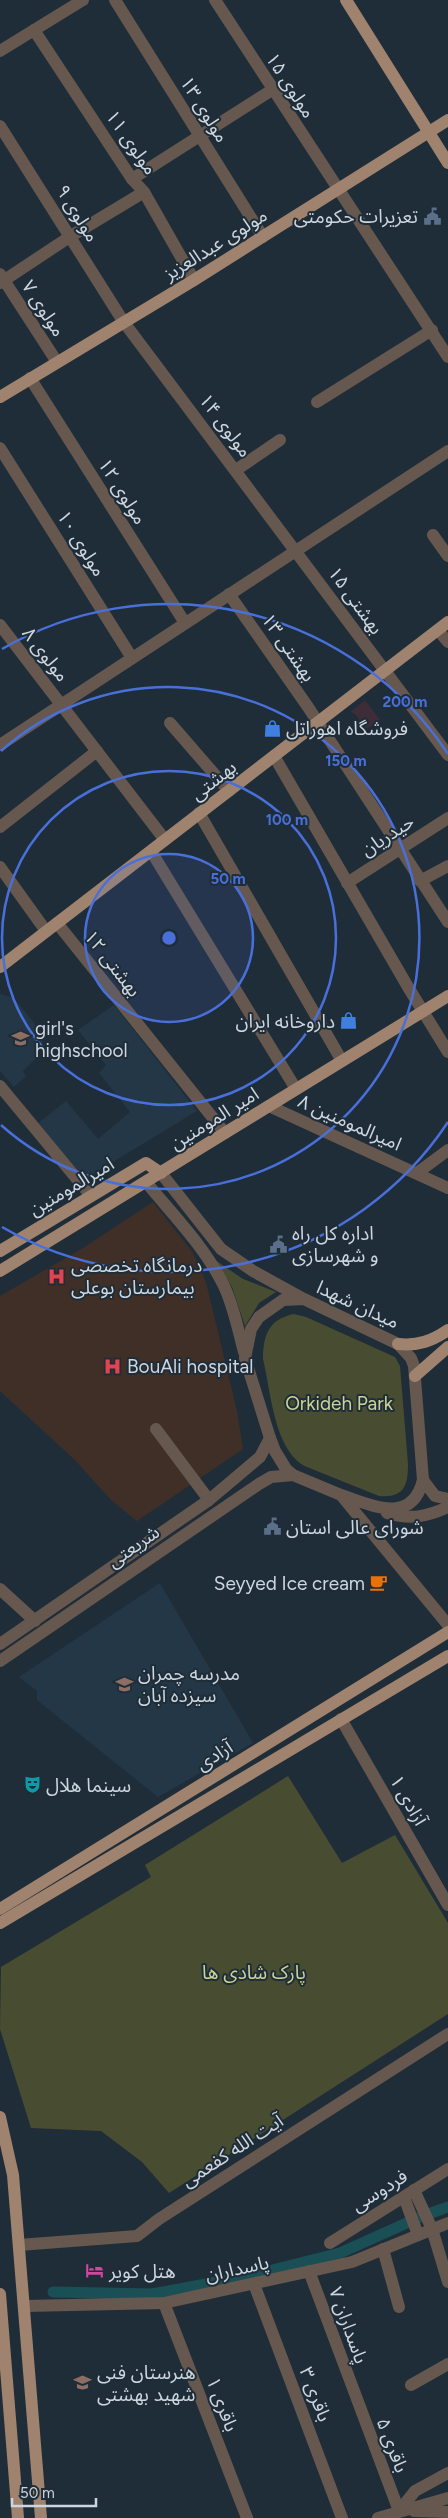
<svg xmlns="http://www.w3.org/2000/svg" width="448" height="2518" font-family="Figtree,'Noto Sans Arabic',sans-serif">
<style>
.commercial{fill:#3e2d38}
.built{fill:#233747}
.medical{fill:#402f26}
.green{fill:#484d32}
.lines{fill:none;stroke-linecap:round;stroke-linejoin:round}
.canal{stroke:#1b4f56;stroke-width:11}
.minor{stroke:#66584e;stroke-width:12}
.major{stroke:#a0836e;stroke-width:12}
.ring{fill:none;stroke:#4970da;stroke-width:2.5}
.labels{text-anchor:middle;stroke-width:4;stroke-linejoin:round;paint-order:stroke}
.street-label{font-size:19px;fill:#cdd6de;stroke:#1f2d39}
.poi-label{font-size:19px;fill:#cdd6de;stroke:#1f2d39;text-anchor:start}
.park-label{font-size:19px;fill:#cad494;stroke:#1f2d39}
.centre{fill:#4970da;stroke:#1f2d39;stroke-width:2.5}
.ring-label{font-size:15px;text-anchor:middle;font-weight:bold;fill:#4970da;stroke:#1f2d39;stroke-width:4;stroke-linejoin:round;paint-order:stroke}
</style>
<rect width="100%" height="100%" fill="#1f2d39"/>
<polygon class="commercial" points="365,700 380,720 367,729 355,714 350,712"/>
<g class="built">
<polygon points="0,994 14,998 43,1034 42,1044 34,1051 39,1055 23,1071 26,1076 14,1087 0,1071"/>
<polygon points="114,1005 197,1111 83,1180 37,1124 66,1101 98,1139 130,1112 99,1073 106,1065 78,1030"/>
<polygon points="160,1583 253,1743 158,1797 37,1700 37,1691 19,1677"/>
</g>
<polygon class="medical" points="153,1202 193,1253 206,1282 237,1411 243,1449 137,1521 111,1500 75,1460 0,1391 0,1296 83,1248"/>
<g class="green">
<polygon points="215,1260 243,1279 276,1292 259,1303 245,1326 232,1287"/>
<path d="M 294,1314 L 306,1317 L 395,1357 L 400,1366 L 408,1464 C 408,1486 404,1498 379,1496 L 307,1467 C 274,1452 271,1391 263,1359 C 263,1335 269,1319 294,1314 Z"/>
<polygon points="288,1776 342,1863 395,1835 448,1923 448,2014 169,2193 142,2162 101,2131 31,2128 0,2029 1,1967 151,1877 145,1865"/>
</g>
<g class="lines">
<g class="canal">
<polyline points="431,2213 448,2207"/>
<polyline points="53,2292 152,2294 249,2276 340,2253 420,2217"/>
</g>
<g class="minor">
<polyline points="115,0 263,237"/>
<polyline points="215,0 448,357"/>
<polyline points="34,30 132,179 144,192 194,280"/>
<polyline points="0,51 83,0"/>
<polyline points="0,126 123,321 448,755"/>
<polyline points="132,179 272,90"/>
<polyline points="0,274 57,362"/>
<polyline points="0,283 71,236 144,192"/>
<polyline points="30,378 185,623"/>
<polyline points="317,402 432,330"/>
<polyline points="0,448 132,658"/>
<polyline points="236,470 280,440"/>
<polyline points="433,535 448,556"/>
<polyline points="229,594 308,707 448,922"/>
<polyline points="0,625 165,840"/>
<polyline points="438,630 448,642"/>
<polyline points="170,723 229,791"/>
<polyline points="0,745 448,451"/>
<polyline points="274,756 408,987 448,1052"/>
<polyline points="199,813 342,1061"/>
<polyline points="0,827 97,751"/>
<polyline points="151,851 296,1089"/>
<polyline points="0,867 46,931"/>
<polyline points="420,881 448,866"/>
<polyline points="347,883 448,818"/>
<polyline points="57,923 225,1133"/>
<polyline points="0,1086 91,1196"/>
<polyline points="269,1106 448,1188"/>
<polyline points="161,1173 221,1249 253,1271 302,1298"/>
<polyline points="417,1173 448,1150"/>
<path d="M 146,1182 C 173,1215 205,1247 224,1286 C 234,1307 238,1330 244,1352"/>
<polyline points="156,1429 209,1500"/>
<polyline points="423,1480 435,1496 448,1499"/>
<path d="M 341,1495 C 373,1506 412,1525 423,1480 L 414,1366 L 411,1358 L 398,1344 L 304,1299 L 283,1300 L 259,1317 L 251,1329 L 245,1358 L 270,1438 L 275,1451 L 286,1469 L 293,1475 L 341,1495 L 448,1625"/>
<path d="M 387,1513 C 410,1520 427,1517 448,1507"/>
<polyline points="0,1589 35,1621"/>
<polyline points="0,1644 209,1500 260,1457 270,1438"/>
<polyline points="0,1661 259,1484 271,1477 293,1475"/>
<polyline points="341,1719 448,1905"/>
<polyline points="414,2190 432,2229 448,2282"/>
<polyline points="404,2197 418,2235"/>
<polyline points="330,2243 448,2169"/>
<polyline points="19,2245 137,2236 159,2219 448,2034"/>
<polyline points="383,2249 399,2307"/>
<polyline points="309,2271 399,2511"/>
<polyline points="254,2284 342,2518"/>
<polyline points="164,2303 247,2518"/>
<polyline points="25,2306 164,2303 352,2262 448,2223"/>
<polyline points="411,2385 448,2364"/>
<polyline points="399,2511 415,2491 448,2473"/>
<polyline points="414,2511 448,2512"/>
<polyline points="378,2518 448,2498"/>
</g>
<g class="major">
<polyline points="346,0 448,163"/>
<polyline points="0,397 194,280 448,120"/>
<polyline points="0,967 448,622"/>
<polyline points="0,1251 146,1163 161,1173"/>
<polyline points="0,1271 448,996"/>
<path d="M 398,1344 C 418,1346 432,1341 448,1330"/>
<polyline points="415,1376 448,1347"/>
<polyline points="0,1909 448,1632"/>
<polyline points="0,1923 448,1656"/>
<polyline points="0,2117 13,2175 41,2518"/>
<polyline points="0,2294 18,2518"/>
</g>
</g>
<circle cx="169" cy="938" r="84" fill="#4970da" fill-opacity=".12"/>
<g class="ring">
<circle cx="169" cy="938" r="84"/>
<circle cx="169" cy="938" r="167"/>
<path d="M1 751A251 251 0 1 1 1 1125"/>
<path d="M448 1122A334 334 0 0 1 2 1227M2 649A334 334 0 0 1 448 754"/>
</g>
<defs>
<symbol id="civic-bare" viewBox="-9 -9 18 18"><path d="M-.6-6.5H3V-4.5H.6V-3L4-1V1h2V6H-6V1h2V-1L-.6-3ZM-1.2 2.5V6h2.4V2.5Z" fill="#5c6f8a" stroke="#1f2d39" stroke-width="2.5" paint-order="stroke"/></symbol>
<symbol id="shop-bare" viewBox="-9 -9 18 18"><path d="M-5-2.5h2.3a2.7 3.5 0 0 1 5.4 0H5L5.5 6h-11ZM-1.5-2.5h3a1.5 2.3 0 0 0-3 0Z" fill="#3f7fe0" stroke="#1f2d39" stroke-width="2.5" paint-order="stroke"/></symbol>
<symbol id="school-bare" viewBox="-9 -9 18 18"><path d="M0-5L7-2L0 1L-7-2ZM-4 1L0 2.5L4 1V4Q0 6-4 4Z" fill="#8d6e63" stroke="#1f2d39" stroke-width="2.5" paint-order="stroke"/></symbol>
<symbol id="hospital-bare" viewBox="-9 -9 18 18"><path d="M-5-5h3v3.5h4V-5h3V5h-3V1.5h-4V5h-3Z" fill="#e0444e" stroke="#1f2d39" stroke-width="2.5" paint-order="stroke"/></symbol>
<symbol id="cafe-bare" viewBox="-9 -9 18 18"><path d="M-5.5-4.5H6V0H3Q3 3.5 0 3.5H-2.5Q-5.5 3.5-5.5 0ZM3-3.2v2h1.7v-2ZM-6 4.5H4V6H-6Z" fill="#e8710a" stroke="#1f2d39" stroke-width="2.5" paint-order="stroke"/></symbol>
<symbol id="theatre-bare" viewBox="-9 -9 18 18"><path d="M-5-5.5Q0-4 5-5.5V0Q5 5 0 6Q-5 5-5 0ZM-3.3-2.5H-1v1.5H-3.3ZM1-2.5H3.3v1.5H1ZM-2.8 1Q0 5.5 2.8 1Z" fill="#0f9aa8" stroke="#1f2d39" stroke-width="2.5" paint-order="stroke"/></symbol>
<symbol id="hotel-bare" viewBox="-9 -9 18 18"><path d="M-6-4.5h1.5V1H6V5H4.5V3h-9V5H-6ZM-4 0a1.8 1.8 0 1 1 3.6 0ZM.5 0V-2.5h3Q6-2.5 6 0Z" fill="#d1479c" stroke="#1f2d39" stroke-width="2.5" paint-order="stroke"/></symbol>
</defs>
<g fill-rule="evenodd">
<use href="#civic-bare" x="420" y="204" width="25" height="25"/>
<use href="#shop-bare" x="260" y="716" width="25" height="25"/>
<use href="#shop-bare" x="336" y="1008" width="25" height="25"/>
<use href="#school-bare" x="8" y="1026" width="25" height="25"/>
<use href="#civic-bare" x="266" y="1232" width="25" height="25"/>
<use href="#hospital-bare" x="44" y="1264" width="25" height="25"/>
<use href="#hospital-bare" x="100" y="1354" width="25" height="25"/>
<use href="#civic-bare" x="260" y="1514" width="25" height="25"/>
<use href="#cafe-bare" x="366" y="1570" width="25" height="25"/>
<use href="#school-bare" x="112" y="1672" width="25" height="25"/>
<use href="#theatre-bare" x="20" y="1772" width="25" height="25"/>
<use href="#hotel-bare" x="82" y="2258" width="25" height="25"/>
<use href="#school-bare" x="70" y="2370" width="25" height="25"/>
</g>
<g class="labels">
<g class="street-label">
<text transform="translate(291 85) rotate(57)" y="7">مولوی ۱۵</text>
<text transform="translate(205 109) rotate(58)" y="7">مولوی ۱۳</text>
<text transform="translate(132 142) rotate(55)" y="7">مولوی ۱۱</text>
<text transform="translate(78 213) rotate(58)" y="7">مولوی ۹</text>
<text transform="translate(215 244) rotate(-32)" y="7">مولوی عبدالعزیز</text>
<text transform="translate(44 308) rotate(57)" y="7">مولوی ۷</text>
<text transform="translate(226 425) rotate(53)" y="7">مولوی ۱۴</text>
<text transform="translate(123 491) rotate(58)" y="7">مولوی ۱۲</text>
<text transform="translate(82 543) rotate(58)" y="7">مولوی ۱۰</text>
<text transform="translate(356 600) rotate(54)" y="7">بهشتی ۱۵</text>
<text transform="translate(289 647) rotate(55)" y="7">بهشتی ۱۳</text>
<text transform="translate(46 654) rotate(52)" y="7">مولوی ۸</text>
<text transform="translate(213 780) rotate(-38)" y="7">بهشتی</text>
<text transform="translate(387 835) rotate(-33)" y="7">حیدریان</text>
<text transform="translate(113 963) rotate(52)" y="7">بهشتی ۱۲</text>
<text transform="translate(214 1118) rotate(-32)" y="7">امیر المومنین</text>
<text transform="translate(350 1122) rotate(24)" y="7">امیرالمومنین ۸</text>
<text transform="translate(71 1186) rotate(-31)" y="7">امیرالمومنین</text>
<text transform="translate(358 1304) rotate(25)" y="7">میدان شهدا</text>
<text transform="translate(133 1546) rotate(-35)" y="7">شریعتی</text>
<text transform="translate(214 1755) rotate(-32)" y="7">آزادی</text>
<text transform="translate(409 1800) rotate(60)" y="7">آزادی ۱</text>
<text transform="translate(232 2150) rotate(-33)" y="7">آیت الله کفعمی</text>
<text transform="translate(379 2190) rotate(-32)" y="7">فردوسی</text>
<text transform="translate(237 2268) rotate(-12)" y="7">پاسداران</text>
<text transform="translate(349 2325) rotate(70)" y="7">پاسداران ۷</text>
<text transform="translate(316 2394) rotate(69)" y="7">باقری ۳</text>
<text transform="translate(223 2404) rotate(69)" y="7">باقری ۱</text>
<text transform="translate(393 2445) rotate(69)" y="7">باقری ۵</text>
</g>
<g class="poi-label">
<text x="418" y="223" text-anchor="end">تعزیرات حکومتی</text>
<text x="286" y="735">فروشگاه اهوراتل</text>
<text x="335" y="1028" text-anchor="end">داروخانه ایران</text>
<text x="35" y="1035">girl's<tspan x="35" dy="22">highschool</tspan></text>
<text x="292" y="1240">اداره کل راه<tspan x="292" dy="22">و شهرسازی</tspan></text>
<text x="71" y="1272">درمانگاه تخصصی<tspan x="71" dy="22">بیمارستان بوعلی</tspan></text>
<text x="127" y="1373">BouAli hospital</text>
<text x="286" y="1534">شورای عالی استان</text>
<text x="365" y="1590" text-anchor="end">Seyyed Ice cream</text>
<text x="138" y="1680">مدرسه چمران<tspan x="138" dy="22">سیزده آبان</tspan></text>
<text x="46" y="1792">سینما هلال</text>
<text x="109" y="2278">هتل کویر</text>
<text x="97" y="2379">هنرستان فنی<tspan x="97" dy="22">شهید بهشتی</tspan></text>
</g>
<g class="park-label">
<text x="339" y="1410">Orkideh Park</text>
<text x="254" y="1979">پارک شادی ها</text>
</g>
</g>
<circle cx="169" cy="938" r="8" class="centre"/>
<g class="ring-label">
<text x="405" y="707">200 m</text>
<text x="346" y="766">150 m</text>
<text x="287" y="825">100 m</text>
<text x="228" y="884">50 m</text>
</g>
<path d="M12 2498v8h84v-8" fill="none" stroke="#cdd6de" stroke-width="2.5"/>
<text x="20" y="2498" font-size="15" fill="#cdd6de" stroke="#1f2d39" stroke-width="4" paint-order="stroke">50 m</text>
</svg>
